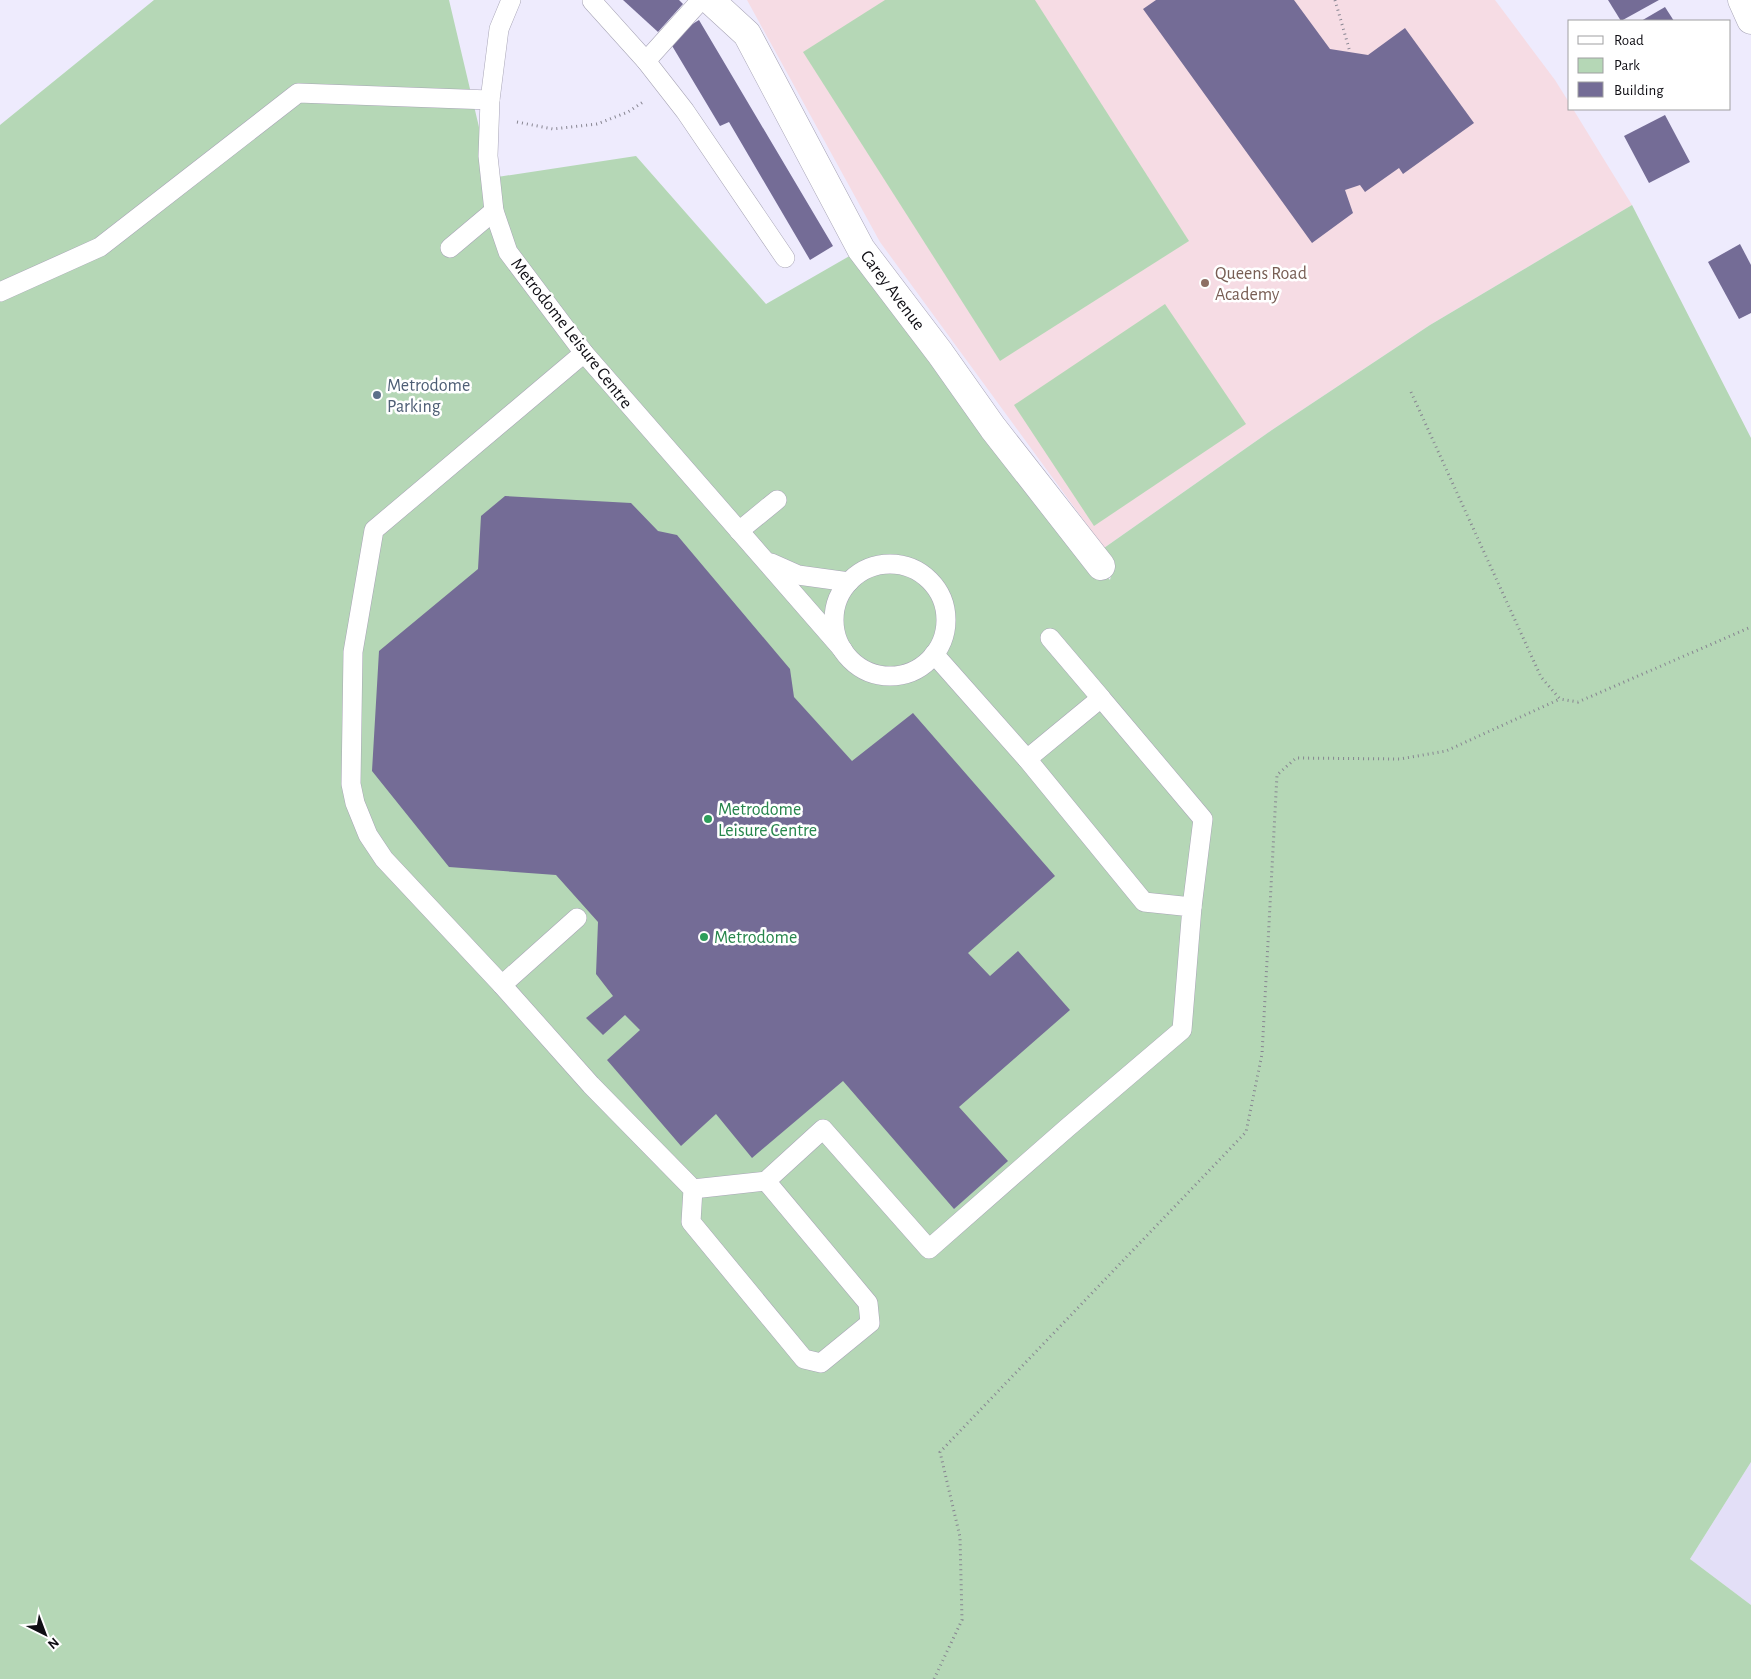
<svg xmlns="http://www.w3.org/2000/svg" width="1751" height="1679" font-family="'Alegreya Sans',sans-serif">
<style>
.built{fill:#e3dff7}
.education{fill:#f6dce4}
.green{fill:#b5d7b6}
.building{fill:#746c96}
.lines{fill:none;stroke-linecap:round;stroke-linejoin:round}
.lane-casing{stroke:#a8a5b6;stroke-width:20}
.street-casing{stroke:#a8a5b6;stroke-width:29}
.highway-casing{stroke:#a8a5b6;stroke-width:29}
.path{stroke:#878591;stroke-width:3;stroke-dasharray:1 4;stroke-linecap:butt}
.lane{stroke:#fff;stroke-width:19}
.street{stroke:#fff;stroke-width:28}
.highway{stroke:#fff;stroke-width:28}
.education-dot{fill:#8d6e63;stroke:#fff;stroke-width:2}
.service-dot{fill:#5c6f8a;stroke:#fff;stroke-width:2}
.leisure-dot{fill:#2e9e5b;stroke:#fff;stroke-width:2}
.labels{text-anchor:middle;stroke-width:5;stroke-linejoin:round;paint-order:stroke}
.education-label{font-size:18px;fill:#785e54;stroke:#fff;text-anchor:start}
.street-label{font-size:18px;fill:#0f0e14;stroke:#fff}
.service-label{font-size:18px;fill:#4e5e75;stroke:#fff;text-anchor:start}
.leisure-label{font-size:18px;fill:#27864d;stroke:#fff;text-anchor:start}
</style>
<rect width="100%" height="100%" fill="#eeebfd"/>
<polygon class="built" points="1751,1462 1751,1605 1690,1559"/>
<polygon class="education" points="747,0 1495,0 1555,80 1570,104 1570,109 1573,109 1632,205 1430,325 1269,432 1104,548 880,242"/>
<g class="green">
<polygon points="154,0 449,0 491,178 636,156 766,304 853,254 1110,580 1113,566 1104,548 1269,432 1430,325 1632,205 1751,438 1751,1462 1690,1559 1751,1605 1751,1679 0,1679 0,125"/>
<polygon points="885,0 1035,0 1189,241 1000,361 803,52"/>
<polygon points="1165,304 1246,424 1094,526 1014,405"/>
</g>
<g class="building">
<polygon points="623,0 679,0 683,4 658,32"/>
<polygon points="1156,0 1294,0 1330,49 1368,55 1405,28 1474,123 1403,174 1399,168 1365,192 1360,185 1345,190 1353,213 1312,243 1143,9"/>
<polygon points="1608,0 1659,0 1621,21"/>
<polygon points="1665,7 1674,21 1641,21"/>
<polygon points="699,20 833,246 810,260 729,122 720,126 668,39"/>
<polygon points="1665,115 1690,162 1649,183 1624,136"/>
<polygon points="1740,244 1751,265 1751,313 1739,319 1708,262"/>
<polygon points="505,496 631,503 658,531 677,535 790,669 794,697 852,761 913,713 1055,876 968,953 990,976 1018,951 1070,1010 959,1107 1008,1161 954,1209 843,1081 752,1158 716,1114 681,1146 607,1060 640,1030 625,1015 603,1035 586,1018 613,996 596,974 598,922 556,875 449,867 372,771 379,651 478,569 481,516"/>
</g>
<g class="lines">
<defs>
<g id="lane">
<polyline points="511,0 499,29 490,100 488,156 494,211 508,252 584,353 843,650"/>
<polyline points="592,1 646,61 685,111 785,258"/>
<polyline points="646,61 701,0"/>
<polyline points="450,248 494,211"/>
<polyline points="0,292 100,247 298,93 490,100"/>
<polyline points="584,353 374,530 353,652 351,784 355,803 368,835 384,859 502,985 591,1085 693,1189 691,1222 804,1359 821,1363 870,1323 868,1303 766,1181"/>
<polyline points="739,531 777,500"/>
<polyline points="771,563 798,575 849,582"/>
<circle cx="890" cy="620" r="56"/>
<polyline points="1050,638 1101,698"/>
<polyline points="1027,759 1101,698 1203,819 1192,907"/>
<polyline points="502,985 577,918"/>
<polyline points="693,1189 766,1181 823,1129 929,1249 1067,1128 1182,1030 1192,907 1144,902 1027,759 934,654"/>
</g>
<polyline id="street" points="710,0 747,34 861,249 940,353 993,428 1101,566"/>
<polyline id="highway" points="1742,0 1751,20"/>
</defs>
<use href="#lane" class="lane-casing"/>
<use href="#street" class="street-casing"/>
<use href="#highway" class="highway-casing"/>
<g class="path">
<polyline points="1335,0 1350,52"/>
<polyline points="517,122 553,129 597,124 628,112 643,102"/>
<polyline points="1411,392 1541,677 1560,699 1578,702 1751,627"/>
<polyline points="934,1679 962,1620 960,1537 940,1452 1246,1132 1262,1054 1277,775 1296,758 1400,759 1446,751 1560,699"/>
</g>
<use href="#lane" class="lane"/>
<use href="#street" class="street"/>
<use href="#highway" class="highway"/>
</g>
<circle class="education-dot" cx="1205" cy="283" r="5"/>
<circle class="service-dot" cx="377" cy="395" r="5"/>
<g class="leisure-dot">
<circle cx="708" cy="819" r="5"/>
<circle cx="704" cy="937" r="5"/>
</g>
<g class="labels">
<g class="education-label">
<text x="1215" y="279">Queens Road<tspan x="1215" dy="21">Academy</tspan></text>
</g>
<g class="street-label">
<text transform="translate(893 290) rotate(53)" y="6">Carey Avenue</text>
<text transform="translate(572 333) rotate(52)" y="6">Metrodome Leisure Centre</text>
</g>
<g class="service-label">
<text x="387" y="391">Metrodome<tspan x="387" dy="21">Parking</tspan></text>
</g>
<g class="leisure-label">
<text x="718" y="815">Metrodome<tspan x="718" dy="21">Leisure Centre</tspan></text>
<text x="714" y="943">Metrodome</text>
</g>
</g>
<rect x="1568" y="20" width="162" height="90" fill="#ffffff" stroke="#9f9fa1"/>
<rect x="1578" y="36" width="25" height="8" fill="#ffffff" stroke="#9f9fa1"/>
<text x="1614" y="45" font-size="15" fill="#0f0e14">Road</text>
<rect x="1578" y="58" width="25" height="15" fill="#b5d7b6" stroke="#9f9fa1"/>
<text x="1614" y="70" font-size="15" fill="#0f0e14">Park</text>
<rect x="1578" y="82" width="25" height="15" fill="#746c96" stroke="#9f9fa1"/>
<text x="1614" y="95" font-size="15" fill="#0f0e14">Building</text>
<g transform="translate(45 1634) rotate(138)" stroke="#ffffff" stroke-width="4" paint-order="stroke">
<path d="M0-4L9 19L0 12L-9 19Z" fill="#0f0e14"/>
<text y="-8" font-size="14" font-weight="bold" text-anchor="middle" fill="#0f0e14">N</text>
</g>
</svg>
